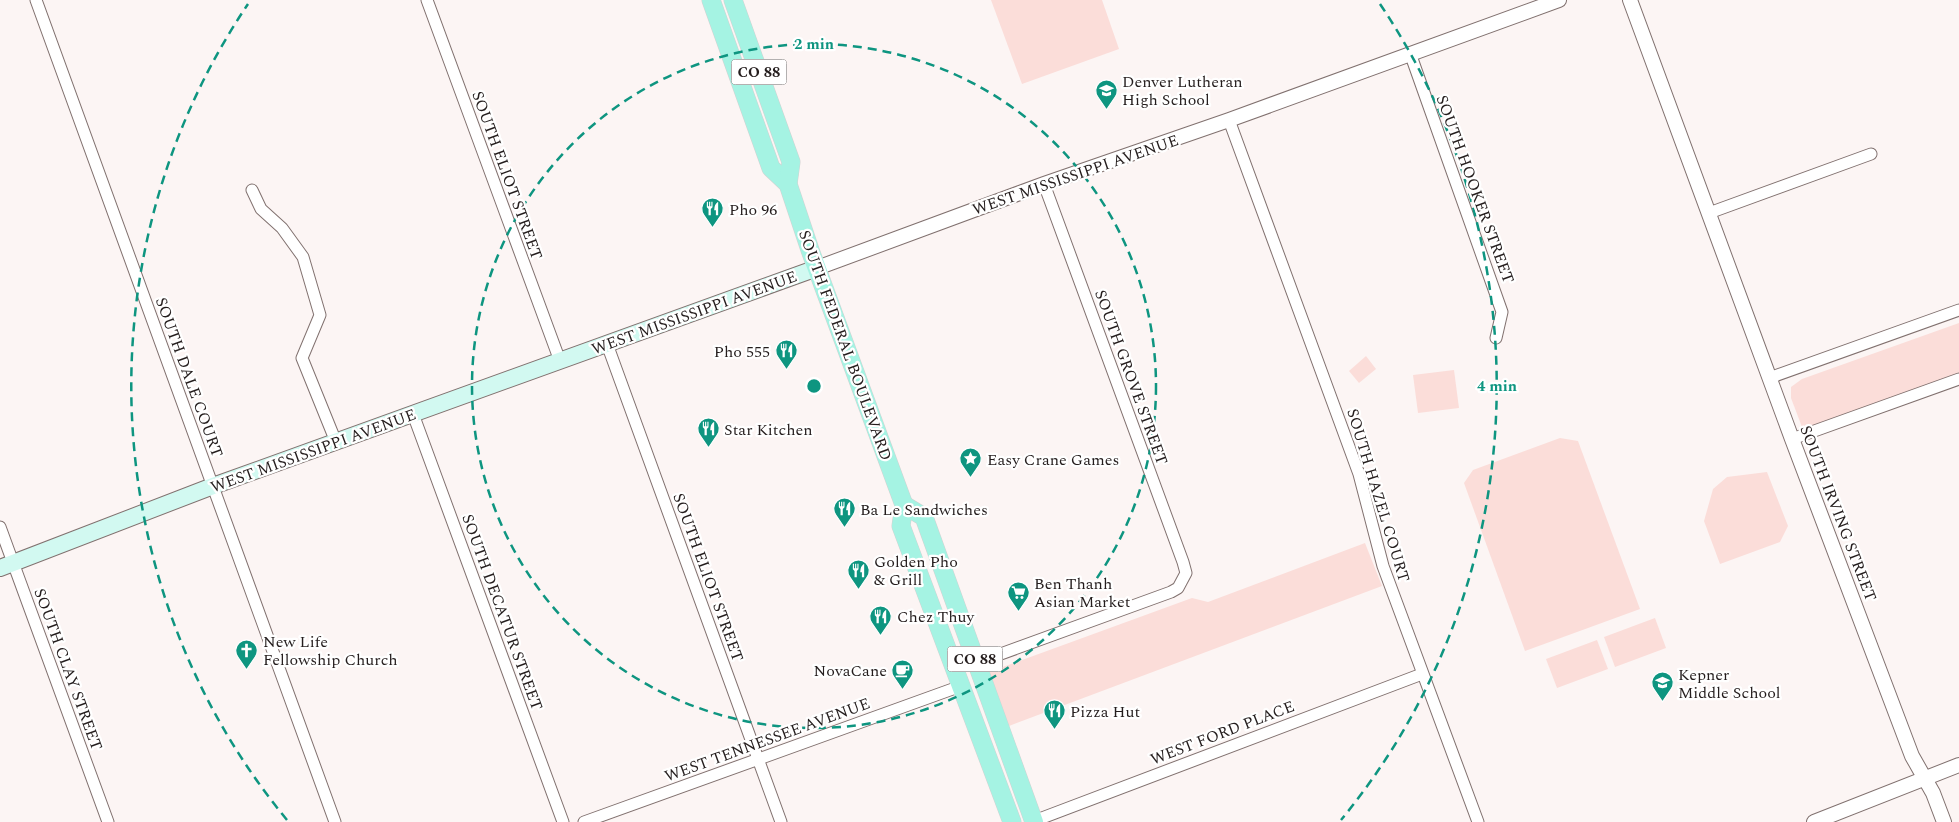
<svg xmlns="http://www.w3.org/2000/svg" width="1959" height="822" font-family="Spectral,serif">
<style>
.green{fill:#fbddd9}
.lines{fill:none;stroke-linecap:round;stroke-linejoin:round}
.minor-casing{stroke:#81716f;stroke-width:13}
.tertiary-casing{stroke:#81716f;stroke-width:16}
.secondary-casing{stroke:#81716f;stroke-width:18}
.primary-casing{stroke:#d3d2d2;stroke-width:19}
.minor{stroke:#fff;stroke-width:11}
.tertiary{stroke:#fff;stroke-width:14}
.secondary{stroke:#d2f9f1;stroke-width:16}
.primary{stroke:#a5f3e3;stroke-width:18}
.ring{fill:none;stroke:#0e9580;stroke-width:2.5;stroke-dasharray:9 6}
.labels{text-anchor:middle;stroke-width:4.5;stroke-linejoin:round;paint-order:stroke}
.shield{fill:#fff;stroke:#666161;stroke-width:1}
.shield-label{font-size:15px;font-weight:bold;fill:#241d1d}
.poi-label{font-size:16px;fill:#241d1d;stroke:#fff;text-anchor:start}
.street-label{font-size:16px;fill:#241d1d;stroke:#fff}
.centre{fill:#0e9580;stroke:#fff;stroke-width:2.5}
.ring-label{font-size:15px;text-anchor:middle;font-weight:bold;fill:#0e9580;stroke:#fff;stroke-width:4.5;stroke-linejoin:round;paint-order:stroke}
</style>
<rect width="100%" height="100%" fill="#fcf5f4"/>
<g class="green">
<polygon points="991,0 1102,0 1119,49 1022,84"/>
<polygon points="1959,323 1959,378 1808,431 1802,427 1791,398 1791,387 1802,379"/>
<polygon points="1366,356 1376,369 1359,383 1349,371"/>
<polygon points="1454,370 1459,408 1418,413 1413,375"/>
<polygon points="1560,438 1578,441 1640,609 1525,651 1464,483 1473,470"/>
<polygon points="1767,472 1788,526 1780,542 1720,564 1704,521 1713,489 1727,477"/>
<polygon points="1365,543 1382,586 1009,726 989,672 1192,598 1208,602"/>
<polygon points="1655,618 1666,648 1615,667 1604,637"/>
<polygon points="1597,640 1608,669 1557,688 1546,659"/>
</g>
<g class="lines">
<defs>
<g id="minor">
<polyline points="36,0 335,822"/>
<polyline points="427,0 560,361"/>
<polyline points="1410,53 1502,312 1496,338"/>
<polyline points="1229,120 1359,474 1383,566 1478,822"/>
<polyline points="252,190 261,209 282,228 303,257 320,315 302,358 336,442"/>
<polyline points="1709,213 1871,154"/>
<polyline points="607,344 781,822"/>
<polyline points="1769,378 1959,310"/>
<polyline points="413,414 563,822"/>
<polyline points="1792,439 1959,379"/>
<polyline points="0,527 108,822"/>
<polyline points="976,663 1171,592 1178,588 1186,573 1183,562 1044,184"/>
<polyline points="1034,821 1422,674"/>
<polyline points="584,822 961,686"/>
</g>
<g id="tertiary">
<polyline points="1630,0 1792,439 1912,756 1933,793 1944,822"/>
<polyline points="817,268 1044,184 1229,120 1559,0"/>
<polyline points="1814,822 1959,765"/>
</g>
<polyline id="secondary" points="0,568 213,486 817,268"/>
<g id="primary">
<polyline points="711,0 771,168 788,184 810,250 904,505 901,526 1012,822"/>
<polyline points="733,0 791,162 788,184"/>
<polyline points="904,505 924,517 1034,822"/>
</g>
</defs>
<use href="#minor" class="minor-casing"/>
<use href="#tertiary" class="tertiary-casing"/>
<use href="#secondary" class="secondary-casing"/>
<use href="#primary" class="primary-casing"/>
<use href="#minor" class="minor"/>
<use href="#tertiary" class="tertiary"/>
<use href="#secondary" class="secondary"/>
<use href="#primary" class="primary"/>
</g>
<g class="ring">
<circle cx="814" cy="386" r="342"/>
<path d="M287 820A683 683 0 0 1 248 4M1380 4A683 683 0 0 1 1341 820"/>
</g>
<defs>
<symbol id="school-pin" viewBox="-11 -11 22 30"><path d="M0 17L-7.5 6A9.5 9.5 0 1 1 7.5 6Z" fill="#0e9580" stroke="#fff"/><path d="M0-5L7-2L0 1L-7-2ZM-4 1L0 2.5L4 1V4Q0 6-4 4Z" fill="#fff"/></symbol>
<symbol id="restaurant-pin" viewBox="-11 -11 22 30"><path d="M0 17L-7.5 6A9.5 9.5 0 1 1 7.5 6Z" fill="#0e9580" stroke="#fff"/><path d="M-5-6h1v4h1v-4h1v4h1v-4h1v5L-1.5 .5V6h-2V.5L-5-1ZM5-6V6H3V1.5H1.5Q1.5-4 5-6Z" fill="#fff"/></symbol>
<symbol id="sight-pin" viewBox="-11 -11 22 30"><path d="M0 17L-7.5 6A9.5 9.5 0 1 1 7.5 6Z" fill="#0e9580" stroke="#fff"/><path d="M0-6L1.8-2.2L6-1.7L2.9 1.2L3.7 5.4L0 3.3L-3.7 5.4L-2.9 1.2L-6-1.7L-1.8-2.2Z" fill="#fff"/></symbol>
<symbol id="supermarket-pin" viewBox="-11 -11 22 30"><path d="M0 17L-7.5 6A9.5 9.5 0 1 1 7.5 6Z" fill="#0e9580" stroke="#fff"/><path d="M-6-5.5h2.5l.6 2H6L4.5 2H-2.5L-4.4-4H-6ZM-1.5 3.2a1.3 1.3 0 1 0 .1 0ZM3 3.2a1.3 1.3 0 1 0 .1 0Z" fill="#fff"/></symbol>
<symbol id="church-pin" viewBox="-11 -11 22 30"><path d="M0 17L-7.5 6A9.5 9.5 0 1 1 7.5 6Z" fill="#0e9580" stroke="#fff"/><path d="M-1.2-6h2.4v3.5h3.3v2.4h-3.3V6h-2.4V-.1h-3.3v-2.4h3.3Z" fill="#fff"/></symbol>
<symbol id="cafe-pin" viewBox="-11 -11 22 30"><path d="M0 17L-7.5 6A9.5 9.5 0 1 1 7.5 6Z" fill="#0e9580" stroke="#fff"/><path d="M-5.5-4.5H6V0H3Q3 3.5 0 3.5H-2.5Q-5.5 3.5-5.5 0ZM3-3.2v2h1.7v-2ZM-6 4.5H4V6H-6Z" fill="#fff"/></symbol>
</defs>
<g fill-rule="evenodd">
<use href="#school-pin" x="1094" y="78" width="25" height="34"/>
<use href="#restaurant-pin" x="700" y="196" width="25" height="34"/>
<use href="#restaurant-pin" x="774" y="338" width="25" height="34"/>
<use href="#restaurant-pin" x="696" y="416" width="25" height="34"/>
<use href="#sight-pin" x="958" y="446" width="25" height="34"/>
<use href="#restaurant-pin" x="832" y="496" width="25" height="34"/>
<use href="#restaurant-pin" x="846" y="558" width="25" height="34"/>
<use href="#supermarket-pin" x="1006" y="580" width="25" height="34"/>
<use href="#restaurant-pin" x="868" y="604" width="25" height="34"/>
<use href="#church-pin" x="234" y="638" width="25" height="34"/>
<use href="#cafe-pin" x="890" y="658" width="25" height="34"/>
<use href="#school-pin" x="1650" y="670" width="25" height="34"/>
<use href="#restaurant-pin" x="1042" y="698" width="25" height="34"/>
</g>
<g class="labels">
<g class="shield">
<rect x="731.5" y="59.5" width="55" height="25" rx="4"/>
<rect x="947.5" y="646.5" width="55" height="25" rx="4"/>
</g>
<g class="shield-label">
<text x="759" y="77">CO 88</text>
<text x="975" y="664">CO 88</text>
</g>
<g class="poi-label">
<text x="1122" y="87">Denver Lutheran<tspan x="1122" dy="18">High School</tspan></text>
<text x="729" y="215">Pho 96</text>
<text x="770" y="357" text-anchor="end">Pho 555</text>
<text x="724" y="435">Star Kitchen</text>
<text x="987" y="465">Easy Crane Games</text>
<text x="860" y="515">Ba Le Sandwiches</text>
<text x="874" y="567">Golden Pho<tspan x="874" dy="18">&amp; Grill</tspan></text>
<text x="1034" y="589">Ben Thanh<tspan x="1034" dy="18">Asian Market</tspan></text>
<text x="897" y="622">Chez Thuy</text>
<text x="263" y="647">New Life<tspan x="263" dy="18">Fellowship Church</tspan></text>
<text x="887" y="676" text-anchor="end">NovaCane</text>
<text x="1678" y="680">Kepner<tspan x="1678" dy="18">Middle School</tspan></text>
<text x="1070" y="717">Pizza Hut</text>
</g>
<g class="street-label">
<text transform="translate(1075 174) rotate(-19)" y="6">WEST MISSISSIPPI AVENUE</text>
<text transform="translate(508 175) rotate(70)" y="6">SOUTH ELIOT STREET</text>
<text transform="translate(1476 189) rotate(70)" y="6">SOUTH HOOKER STREET</text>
<text transform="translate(694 312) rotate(-20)" y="6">WEST MISSISSIPPI AVENUE</text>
<text transform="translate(846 345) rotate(70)" y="6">SOUTH FEDERAL BOULEVARD</text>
<text transform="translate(190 377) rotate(70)" y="6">SOUTH DALE COURT</text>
<text transform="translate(1132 377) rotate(70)" y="6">SOUTH GROVE STREET</text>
<text transform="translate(313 450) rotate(-20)" y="6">WEST MISSISSIPPI AVENUE</text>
<text transform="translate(1379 495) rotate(73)" y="6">SOUTH HAZEL COURT</text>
<text transform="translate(1839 513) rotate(69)" y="6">SOUTH IRVING STREET</text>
<text transform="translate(709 577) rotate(70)" y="6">SOUTH ELIOT STREET</text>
<text transform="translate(503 612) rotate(70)" y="6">SOUTH DECATUR STREET</text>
<text transform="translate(69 669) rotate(70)" y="6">SOUTH CLAY STREET</text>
<text transform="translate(1222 732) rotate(-21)" y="6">WEST FORD PLACE</text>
<text transform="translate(767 739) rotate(-20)" y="6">WEST TENNESSEE AVENUE</text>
</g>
</g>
<circle cx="814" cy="386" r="8" class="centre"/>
<g class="ring-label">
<text x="814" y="49">2 min</text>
<text x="1497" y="391">4 min</text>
</g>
</svg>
